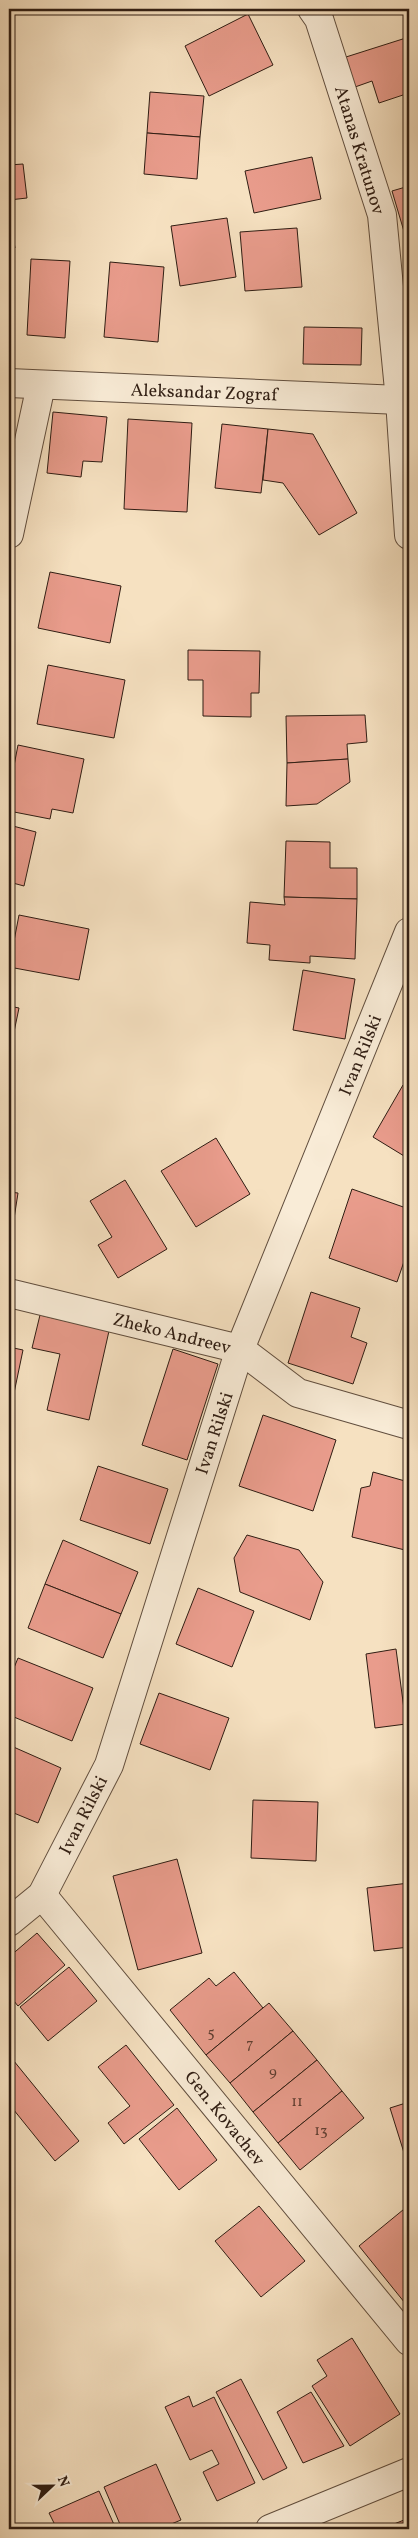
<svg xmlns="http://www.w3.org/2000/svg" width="418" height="2538" font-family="Vollkorn,serif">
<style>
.building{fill:#e99c8c;stroke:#2f1d13}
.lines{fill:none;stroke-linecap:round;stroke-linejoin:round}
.minor-casing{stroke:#614e3e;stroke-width:30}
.tertiary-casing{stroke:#614e3e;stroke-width:30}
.minor{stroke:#f9ecd7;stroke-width:28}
.tertiary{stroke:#f9ecd7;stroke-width:28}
.labels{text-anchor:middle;stroke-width:4;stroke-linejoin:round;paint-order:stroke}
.number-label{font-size:15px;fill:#5e3d31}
.street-label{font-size:18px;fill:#2f1d13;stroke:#f9ecd7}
</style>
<rect width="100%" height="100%" fill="#f6e1c1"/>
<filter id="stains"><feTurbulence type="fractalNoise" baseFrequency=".004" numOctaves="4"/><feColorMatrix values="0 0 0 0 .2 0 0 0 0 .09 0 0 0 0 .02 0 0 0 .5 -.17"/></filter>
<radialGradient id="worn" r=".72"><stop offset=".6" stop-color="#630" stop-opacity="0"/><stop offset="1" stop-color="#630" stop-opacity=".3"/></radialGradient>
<g class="building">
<polygon points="248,14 273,65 209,96 185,46"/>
<polygon points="409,37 409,93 379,103 372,81 355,87 346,57"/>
<polygon points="150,92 204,96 200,137 147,133"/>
<polygon points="147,133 200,137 197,179 144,174"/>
<polygon points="312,157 321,199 254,213 245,171"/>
<polygon points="23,164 27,198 9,200 9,165"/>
<polygon points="409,186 409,245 408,245 392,191"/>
<polygon points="9,211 15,248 9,250"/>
<polygon points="227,218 236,277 180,286 171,226"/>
<polygon points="297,228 302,287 245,291 240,232"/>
<polygon points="31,259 70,261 65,338 27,335"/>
<polygon points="110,262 164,267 158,342 104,337"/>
<polygon points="304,327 362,328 361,365 303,364"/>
<polygon points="53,412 107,417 102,462 83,461 81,477 47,473"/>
<polygon points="128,419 192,423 187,512 124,509"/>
<polygon points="222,424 268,429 261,493 215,488"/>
<polygon points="268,429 313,434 357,513 319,535 283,483 263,480"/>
<polygon points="50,572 121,586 110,643 38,628"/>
<polygon points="188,650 260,651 259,693 251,693 251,717 203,716 203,680 188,680"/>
<polygon points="48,665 125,680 114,738 37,724"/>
<polygon points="365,715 367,742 347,744 348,759 287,763 286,716"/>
<polygon points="18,745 84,759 73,813 52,809 50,819 9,811 9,792"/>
<polygon points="348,759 350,782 317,804 286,806 287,763"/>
<polygon points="9,825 36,832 24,886 9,882"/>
<polygon points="286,841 330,842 330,868 357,868 357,899 284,897"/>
<polygon points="284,897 357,899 355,959 310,956 310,963 269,960 270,945 247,943 250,902 285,905"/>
<polygon points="19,915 89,929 79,980 9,967"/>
<polygon points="303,970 355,979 345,1039 293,1030"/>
<polygon points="9,1006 19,1008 9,1056"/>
<polygon points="403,1085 409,1088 409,1159 373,1137"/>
<polygon points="216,1138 250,1194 196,1227 161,1171"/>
<polygon points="125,1180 167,1249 118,1278 98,1245 112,1237 90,1201"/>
<polygon points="352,1189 409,1209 409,1247 397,1282 329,1258"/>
<polygon points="9,1192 18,1193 9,1251"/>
<polygon points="311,1292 360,1308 351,1337 367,1343 353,1384 288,1363"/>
<polygon points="40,1315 109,1331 89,1420 47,1410 60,1354 32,1348"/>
<polygon points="9,1347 23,1350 9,1417"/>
<polygon points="173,1349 218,1364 187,1460 142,1445"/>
<polygon points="263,1415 336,1440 313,1511 239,1486"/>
<polygon points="98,1466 168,1489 150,1544 80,1520"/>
<polygon points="373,1472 405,1481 407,1472 409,1473 409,1551 352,1537 361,1488 370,1486"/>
<polygon points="247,1535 299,1550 323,1582 310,1620 240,1592 234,1558"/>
<polygon points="63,1540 138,1572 121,1614 45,1584"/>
<polygon points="45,1584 121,1614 103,1658 28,1628"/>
<polygon points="198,1588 254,1611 232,1667 176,1644"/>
<polygon points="396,1649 406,1724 375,1728 366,1654"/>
<polygon points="18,1658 93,1688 72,1741 9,1715 9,1680"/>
<polygon points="159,1693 229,1718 210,1770 140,1744"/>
<polygon points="9,1745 61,1768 38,1823 9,1811"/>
<polygon points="253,1800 318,1802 316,1861 251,1858"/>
<polygon points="177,1859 202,1953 138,1970 113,1876"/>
<polygon points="409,1883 409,1947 374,1951 367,1888"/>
<polygon points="37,1933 65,1965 18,2006 9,1995 9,1957"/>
<polygon points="69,1967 97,2001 48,2041 20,2007"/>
<polygon points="234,1972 263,2008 206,2055 170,2010 209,1978 216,1986"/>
<polygon points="269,2003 293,2031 230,2083 206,2055"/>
<polygon points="293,2031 317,2060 253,2112 230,2083"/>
<polygon points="126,2045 174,2105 124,2144 108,2123 130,2106 98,2067"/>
<polygon points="9,2055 79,2141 55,2161 9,2104"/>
<polygon points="317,2060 342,2091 278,2143 253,2112"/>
<polygon points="342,2091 364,2118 300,2170 278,2143"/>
<polygon points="409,2102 409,2154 405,2156 390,2108"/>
<polygon points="177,2108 217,2160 179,2190 139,2139"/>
<polygon points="409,2205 409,2308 359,2246"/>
<polygon points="259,2206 305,2261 261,2297 215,2241"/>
<polygon points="352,2338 400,2414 350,2446 312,2386 327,2376 317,2360"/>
<polygon points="241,2379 287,2468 263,2480 216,2392"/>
<polygon points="311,2392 344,2446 303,2463 277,2412"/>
<polygon points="189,2396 193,2407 214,2397 255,2483 217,2501 203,2472 219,2464 212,2450 190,2460 165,2407"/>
<polygon points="156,2464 181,2520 159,2529 122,2529 104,2487"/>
<polygon points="99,2491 116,2529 57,2529 49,2513"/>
<polygon points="409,2518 409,2529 390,2529 389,2526"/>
</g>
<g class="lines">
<defs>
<g id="minor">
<polyline points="9,383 400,400 409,393"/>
<polyline points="9,534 41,385"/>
<polyline points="9,1293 240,1349 298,1393 409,1425"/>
<polyline points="42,1895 409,2341"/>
<polyline points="9,1922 42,1895 109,1765 240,1349 409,932"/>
</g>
<g id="tertiary">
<polyline points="312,9 319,19 382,215 400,400 409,535"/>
<polyline points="270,2529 409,2472"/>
</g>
</defs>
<use href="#minor" class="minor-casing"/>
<use href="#tertiary" class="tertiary-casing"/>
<use href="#minor" class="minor"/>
<use href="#tertiary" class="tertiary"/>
</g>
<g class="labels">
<g class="number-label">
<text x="211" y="2037">5</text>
<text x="250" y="2048">7</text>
<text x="273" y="2076">9</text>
<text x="297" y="2106">11</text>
<text x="321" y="2135">13</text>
</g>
<g class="street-label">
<text transform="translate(360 150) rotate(73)" y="6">Atanas Kratunov</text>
<text transform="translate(204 392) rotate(2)" y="6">Aleksandar Zograf</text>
<text transform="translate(360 1055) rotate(-68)" y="6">Ivan Rilski</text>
<text transform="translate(172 1333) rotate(14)" y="6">Zheko Andreev</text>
<text transform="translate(214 1433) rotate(-72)" y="6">Ivan Rilski</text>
<text transform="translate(83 1815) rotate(-63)" y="6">Ivan Rilski</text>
<text transform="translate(225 2118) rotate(51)" y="6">Gen. Kovachev</text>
</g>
</g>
<rect width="418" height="2538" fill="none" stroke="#f6e1c1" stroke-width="30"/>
<rect x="10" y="10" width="398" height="2518" fill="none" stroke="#2f1d13" stroke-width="2.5"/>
<rect x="15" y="15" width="388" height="2508" fill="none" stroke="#2f1d13"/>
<g transform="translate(52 2486) rotate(68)" stroke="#f9ecd7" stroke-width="4" paint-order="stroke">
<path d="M0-4L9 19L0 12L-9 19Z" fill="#2f1d13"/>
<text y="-8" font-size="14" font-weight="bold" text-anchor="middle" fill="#2f1d13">N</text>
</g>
<rect width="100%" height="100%" filter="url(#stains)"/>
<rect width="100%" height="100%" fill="url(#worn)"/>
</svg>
